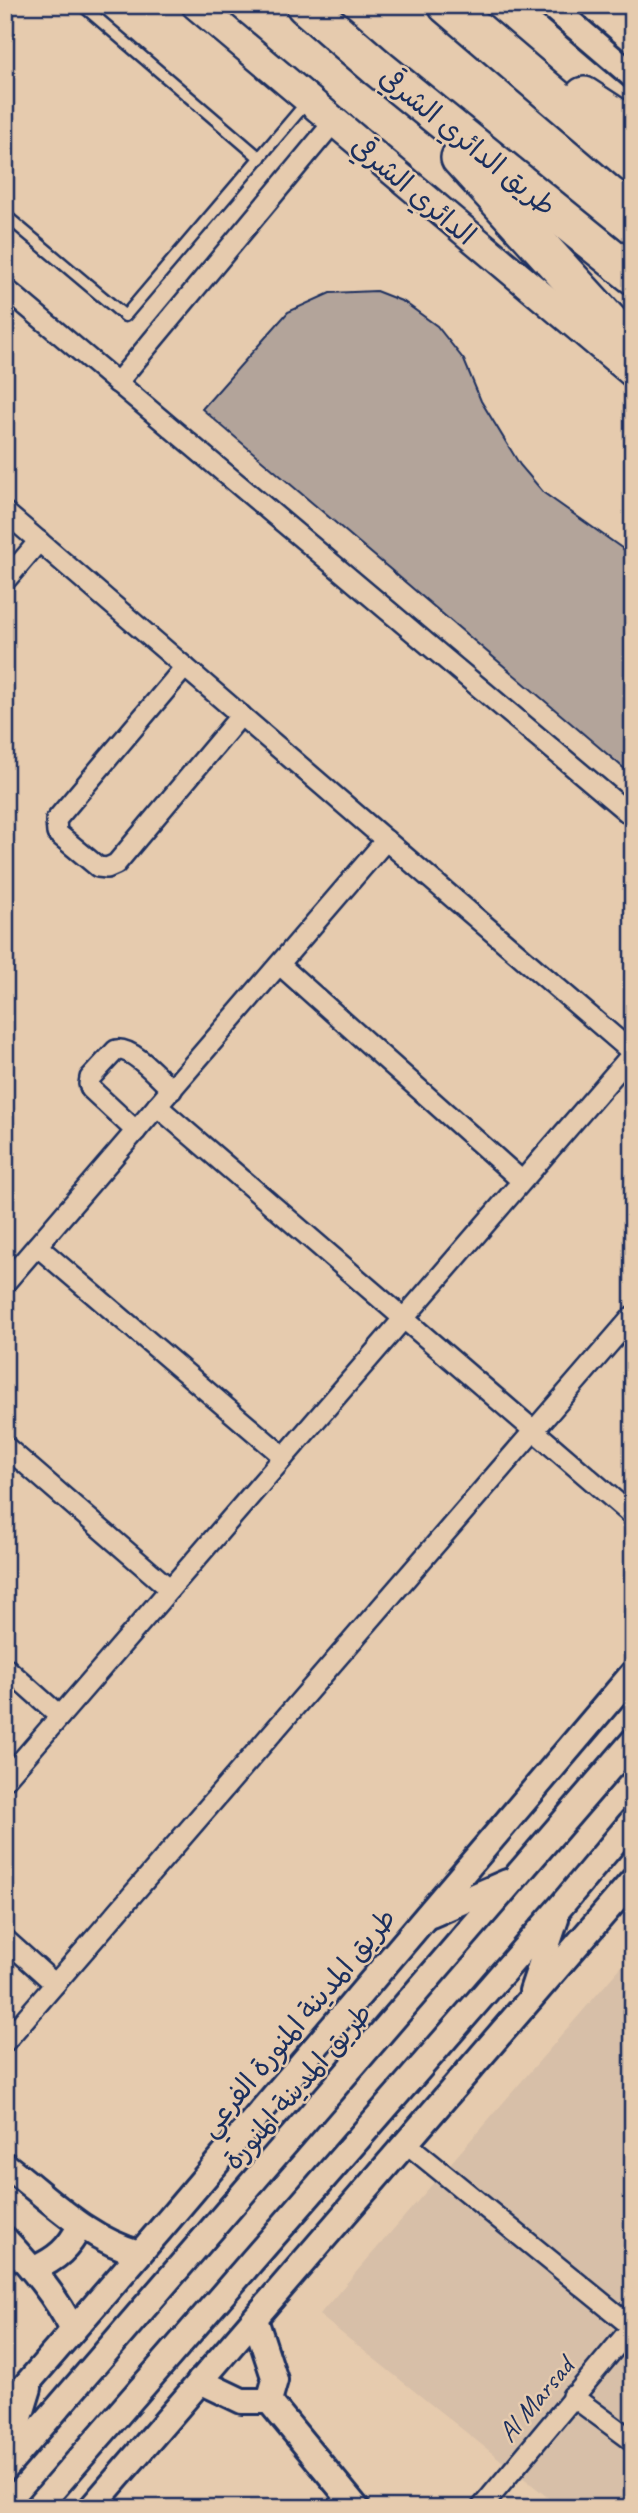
<svg xmlns="http://www.w3.org/2000/svg" width="638" height="2513" font-family="Caveat,'Playpen Sans Arabic',sans-serif">
<style>
.built{fill:#d7bfa8}
.building{fill:#b3a49a;stroke:#1b2f5e;stroke-width:2}
.lines{fill:none;stroke-linecap:round;stroke-linejoin:round}
.service-casing{stroke:#1b2f5e;stroke-width:15}
.minor-casing{stroke:#1b2f5e;stroke-width:24}
.tertiary-casing{stroke:#1b2f5e;stroke-width:30}
.secondary-casing{stroke:#1b2f5e;stroke-width:33}
.motorway-casing{stroke:#1b2f5e;stroke-width:42}
.service{stroke:#e6cbae;stroke-width:10}
.minor{stroke:#e6cbae;stroke-width:19}
.tertiary{stroke:#e6cbae;stroke-width:24}
.secondary{stroke:#e6cbae;stroke-width:28}
.motorway{stroke:#e6cbae;stroke-width:37}
.labels{text-anchor:middle;stroke-width:5;stroke-linejoin:round;paint-order:stroke}
.street-label{font-size:28px;fill:#1b2f5e;stroke:#e6cbae}
</style>
<rect width="100%" height="100%" fill="#e6cbae"/>
<filter id="ink" filterUnits="userSpaceOnUse"><feTurbulence type="fractalNoise" baseFrequency=".0143" numOctaves="2"/><feDisplacementMap in="SourceGraphic" scale="14" xChannelSelector="R" yChannelSelector="G"/><feConvolveMatrix kernelMatrix="1 2 1 2 8 2 1 2 1" color-interpolation-filters="sRGB"/></filter>
<g filter="url(#ink)">
<polygon class="built" points="633,1953 633,2508 561,2508 319,2315"/>
<polygon class="building" points="376,291 404,302 437,326 464,360 481,401 520,465 544,493 633,556 633,776 202,409 288,312 330,293"/>
<g class="lines">
<defs>
<g id="service">
<polyline points="82,5 260,158"/>
<polyline points="5,215 125,316 306,103"/>
</g>
<g id="minor">
<polyline points="5,288 633,817"/>
<polyline points="117,383 333,123"/>
<polyline points="5,512 633,1053"/>
<polyline points="5,581 39,541"/>
<polyline points="185,667 56,820 57,833 98,867 107,868 116,864 241,715"/>
<polyline points="280,965 522,1181"/>
<polyline points="157,1106 633,1516"/>
<path d="M 136,1131 L 91,1089 L 89,1084 L 90,1078 L 116,1050 C 133,1047 159,1078 172,1090"/>
<polyline points="37,1246 284,1457"/>
<polyline points="5,1283 386,840"/>
<polyline points="5,1446 170,1589"/>
<polyline points="5,1667 60,1716"/>
<polyline points="5,1780 633,1053"/>
<polyline points="5,1939 55,1984"/>
<polyline points="5,2042 633,1316"/>
<polyline points="406,2143 632,2327"/>
<polyline points="572,2396 633,2441"/>
<polyline points="481,2508 633,2326"/>
</g>
<g id="tertiary">
<polyline points="550,5 633,76"/>
<polyline points="431,1915 507,1882"/>
<polyline points="532,1991 556,1919"/>
<path d="M 5,2165 C 48,2197 86,2239 139,2253"/>
<path d="M 5,2239 C 32,2268 55,2295 73,2330"/>
<path d="M 34,2269 C 57,2259 69,2248 80,2226"/>
<polyline points="255,2319 275,2380 269,2401"/>
<polyline points="200,2381 242,2401 269,2401"/>
<polyline points="269,2401 357,2508"/>
<polyline points="5,2409 160,2230 633,1673"/>
<polyline points="7,2460 29,2388"/>
<polyline points="5,2469 633,1741"/>
<polyline points="37,2508 560,1907 633,1820"/>
<polyline points="91,2508 633,1880"/>
</g>
<polyline id="secondary" points="196,5 633,373"/>
<g id="motorway">
<polyline points="305,5 379,69 633,275"/>
<polyline points="447,5 633,164"/>
<polyline points="584,96 633,128"/>
<polyline points="460,158 633,348"/>
</g>
</defs>
<use href="#service" class="service-casing"/>
<use href="#minor" class="minor-casing"/>
<use href="#tertiary" class="tertiary-casing"/>
<use href="#secondary" class="secondary-casing"/>
<use href="#motorway" class="motorway-casing"/>
<use href="#service" class="service"/>
<use href="#minor" class="minor"/>
<use href="#tertiary" class="tertiary"/>
<use href="#secondary" class="secondary"/>
<use href="#motorway" class="motorway"/>
</g>
</g>
<g class="labels">
<g class="street-label">
<text transform="translate(468 141) rotate(39)" y="10">طريق الدائري الشرقي</text>
<text transform="translate(414 190) rotate(40)" y="10">الدائري الشرقي</text>
<text transform="translate(297 2022) rotate(-50)" y="10">طريق المدينة المنورة الفرعي</text>
<text transform="translate(297 2086) rotate(-49)" y="10">طريق المدينة المنورة</text>
<text transform="translate(535 2399) rotate(-50)" y="10">Al Marsad</text>
</g>
</g>
<rect width="638" height="2513" fill="none" stroke="#e6cbae" stroke-width="28"/>
<rect x="14" y="14" width="610" height="2485" fill="none" stroke="#1b2f5e" stroke-width="2.5" filter="url(#ink)"/>
</svg>
